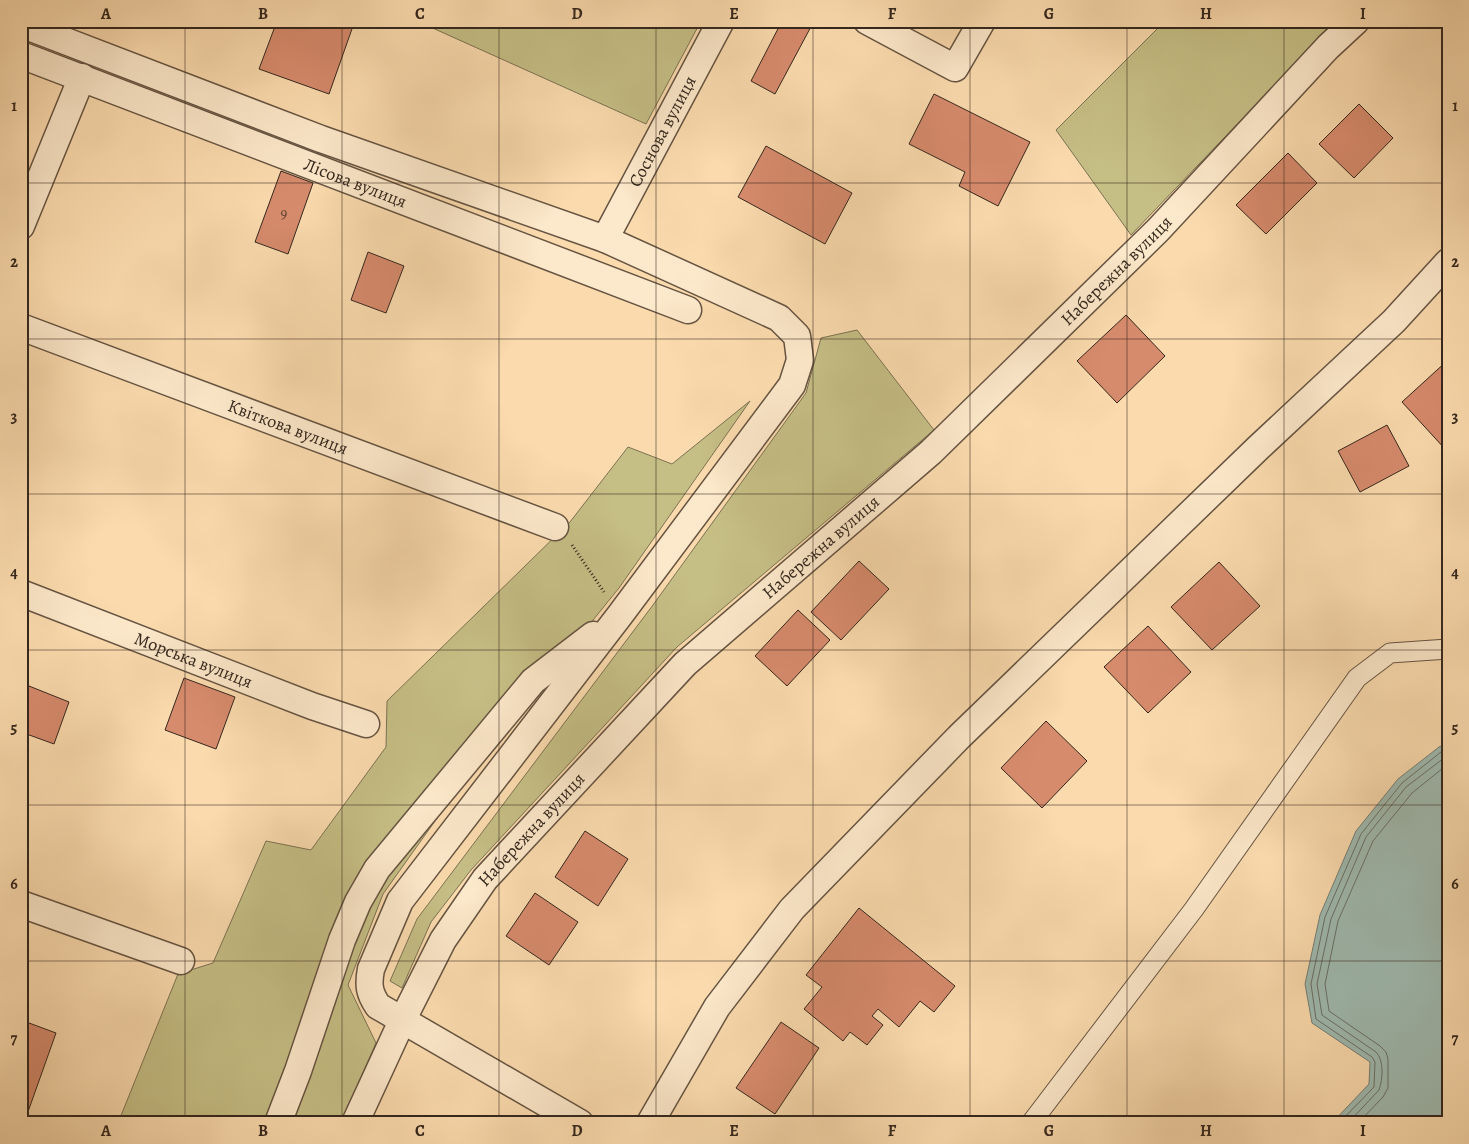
<svg xmlns="http://www.w3.org/2000/svg" width="1469" height="1144" font-family="Alegreya,serif">
<style>
.green{fill:#c5be85;stroke:#7c7252}
.water{fill:#9fbab0;stroke:#747f76}
.lines{fill:none;stroke-linecap:round;stroke-linejoin:round}
.shore{stroke:#6a7067;stroke-width:1}
.building{fill:#d78b6d;stroke:#34271e}
.pedestrian-casing{stroke:#665442;stroke-width:21}
.minor-casing{stroke:#665442;stroke-width:29}
.path{stroke:#34271e;stroke-width:3;stroke-dasharray:1 2.5;stroke-linecap:butt}
.pedestrian{stroke:#fce8ca;stroke-width:19}
.minor{stroke:#fce8ca;stroke-width:26}
.grid{fill:none;stroke:#34271e;stroke-width:1;stroke-opacity:0.55}
.labels{text-anchor:middle;stroke-width:4;stroke-linejoin:round;paint-order:stroke}
.number-label{font-size:15px;fill:#5d4032}
.street-label{font-size:18px;fill:#34271e;stroke:#fce8ca}
.neatline{fill:none;stroke:#34271e;stroke-width:2}
.grid-label{font-size:16px;text-anchor:middle;font-weight:bold;fill:#34271e}
</style>
<rect width="100%" height="100%" fill="#fbdbae"/>
<filter id="stains"><feTurbulence type="fractalNoise" baseFrequency=".004" numOctaves="4"/><feColorMatrix values="0 0 0 0 .2 0 0 0 0 .09 0 0 0 0 .02 0 0 0 .5 -.17"/></filter>
<radialGradient id="worn" r=".72"><stop offset=".6" stop-color="#630" stop-opacity="0"/><stop offset="1" stop-color="#630" stop-opacity=".3"/></radialGradient>
<g class="green">
<polygon points="417,21 701,21 646,124"/>
<polygon points="1165,21 1336,21 1131,235 1056,130"/>
<polygon points="857,330 934,430 677,647 471,870 431,922 402,988 390,981 417,919 653,605 806,393 821,338"/>
<polygon points="750,401 619,588 470,772 383,894 348,985 376,1043 341,1123 118,1123 178,974 213,963 266,841 311,850 386,747 387,701 570,522 628,447 672,464"/>
</g>
<polygon class="water" points="1448,743 1448,1123 1332,1123 1369,1084 1370,1062 1312,1023 1305,984 1320,915 1356,831 1398,779 1439,747"/>
<g class="lines">
<g class="shore">
<polyline points="1339,1123 1374,1087 1375,1062 1372,1057 1316,1019 1311,984 1325,917 1361,834 1402,783 1441,752 1448,749"/>
<path d="M 1348,1123 L 1379,1090 C 1383,1079 1384,1060 1376,1052 L 1322,1015 L 1317,984 L 1331,919 L 1366,837 L 1406,787 L 1448,755"/>
<polyline points="1358,1123 1383,1097 1388,1088 1388,1059 1386,1052 1380,1046 1329,1011 1325,984 1338,921 1373,841 1412,793 1448,764"/>
</g>
</g>
<g class="building">
<polygon points="277,21 339,21 353,26 329,94 259,69"/>
<polygon points="782,21 814,21 775,94 751,81"/>
<polygon points="1444,21 1448,21 1448,35 1439,25"/>
<polygon points="934,94 1030,142 998,206 959,186 965,172 909,144"/>
<polygon points="1359,104 1393,138 1354,178 1319,144"/>
<polygon points="766,146 852,193 825,244 738,197"/>
<polygon points="1288,153 1317,183 1266,234 1236,205"/>
<polygon points="281,171 313,183 288,254 255,242"/>
<polygon points="368,252 404,266 386,313 351,300"/>
<polygon points="1126,315 1165,356 1117,403 1077,361"/>
<polygon points="1448,360 1448,447 1445,449 1402,402"/>
<polygon points="1387,425 1409,466 1360,492 1338,451"/>
<polygon points="859,561 889,589 841,640 811,612"/>
<polygon points="1219,562 1260,606 1212,650 1171,607"/>
<polygon points="798,610 830,640 787,686 755,656"/>
<polygon points="1148,626 1191,672 1148,713 1104,667"/>
<polygon points="184,678 235,697 216,749 165,730"/>
<polygon points="29,686 69,702 54,744 21,732 21,709"/>
<polygon points="1046,721 1087,761 1042,808 1001,768"/>
<polygon points="585,831 628,859 598,906 555,877"/>
<polygon points="535,893 578,922 549,965 506,936"/>
<polygon points="859,908 955,986 934,1012 920,1001 899,1027 878,1009 872,1016 883,1025 867,1045 850,1032 843,1041 804,1009 822,987 806,975"/>
<polygon points="21,1020 56,1033 24,1123 21,1123"/>
<polygon points="781,1022 819,1048 775,1114 736,1088"/>
</g>
<g class="lines">
<defs>
<polyline id="pedestrian" points="1031,1123 1194,909 1357,678 1390,653 1448,649"/>
<g id="minor">
<polyline points="867,21 955,68 982,21"/>
<path d="M 21,24 L 321,139 L 605,239 L 779,318 L 797,336 L 800,360 L 792,385 L 620,615 L 400,901 L 371,969 C 368,985 369,993 378,1006 L 580,1123"/>
<path id="s1" d="M 21,55 L 688,310"/>
<polyline points="21,226 82,77"/>
<path id="s2" d="M 605,239 L 721,21"/>
<path id="s3" d="M 21,327 L 555,527"/>
<path id="s4" d="M 21,593 L 312,706 L 366,724"/>
<polyline points="21,904 181,961"/>
<polyline points="278,1123 298,1071 342,940 358,902 377,869 533,681 593,635"/>
<path id="s5" d="M 355,1123 L 402,1021 L 443,940 L 485,879 L 685,664 L 931,452 L 1158,230 L 1328,47 L 1356,21"/>
<polyline points="650,1123 717,1007 792,909 959,737 1258,448 1394,321 1448,262"/>
</g>
</defs>
<use href="#pedestrian" class="pedestrian-casing"/>
<use href="#minor" class="minor-casing"/>
<polyline class="path" points="572,545 604,592"/>
<use href="#pedestrian" class="pedestrian"/>
<use href="#minor" class="minor"/>
</g>
<path class="grid" d="M 185,21 L 185,1123M 342,21 L 342,1123M 499,21 L 499,1123M 656,21 L 656,1123M 813,21 L 813,1123M 970,21 L 970,1123M 1127,21 L 1127,1123M 1284,21 L 1284,1123M 21,183 L 1448,183M 21,339 L 1448,339M 21,494 L 1448,494M 21,650 L 1448,650M 21,805 L 1448,805M 21,961 L 1448,961"/>
<g class="labels">
<g class="number-label">
<text x="284" y="218">9</text>
</g>
<g class="street-label">
<text dy="6" stroke="none"><textPath href="#s2" startOffset="122">Соснова вулиця</textPath></text>
<text dy="6" stroke="none"><textPath href="#s1" startOffset="358">Лісова вулиця</textPath></text>
<text dy="6" stroke="none"><textPath href="#s5" startOffset="1155">Набережна вулиця</textPath></text>
<text dy="6" stroke="none"><textPath href="#s3" startOffset="285">Квіткова вулиця</textPath></text>
<text dy="6" stroke="none"><textPath href="#s5" startOffset="750">Набережна вулиця</textPath></text>
<text dy="6" stroke="none"><textPath href="#s4" startOffset="185">Морська вулиця</textPath></text>
<text dy="6" stroke="none"><textPath href="#s5" startOffset="345">Набережна вулиця</textPath></text>
</g>
</g>
<rect width="1469" height="1144" fill="none" stroke="#fbdbae" stroke-width="55"/>
<rect x="28" y="28" width="1414" height="1088" class="neatline"/>
<g class="grid-label">
<text x="106" y="19">A</text>
<text x="263" y="19">B</text>
<text x="420" y="19">C</text>
<text x="577" y="19">D</text>
<text x="734" y="19">E</text>
<text x="892" y="19">F</text>
<text x="1049" y="19">G</text>
<text x="1206" y="19">H</text>
<text x="1363" y="19">I</text>
<text x="14" y="111">1</text>
<text x="1455" y="111">1</text>
<text x="14" y="267">2</text>
<text x="1455" y="267">2</text>
<text x="14" y="422">3</text>
<text x="1455" y="422">3</text>
<text x="14" y="578">4</text>
<text x="1455" y="578">4</text>
<text x="14" y="733">5</text>
<text x="1455" y="733">5</text>
<text x="14" y="889">6</text>
<text x="1455" y="889">6</text>
<text x="14" y="1044">7</text>
<text x="1455" y="1044">7</text>
<text x="106" y="1136">A</text>
<text x="263" y="1136">B</text>
<text x="420" y="1136">C</text>
<text x="577" y="1136">D</text>
<text x="734" y="1136">E</text>
<text x="892" y="1136">F</text>
<text x="1049" y="1136">G</text>
<text x="1206" y="1136">H</text>
<text x="1363" y="1136">I</text>
</g>
<rect width="100%" height="100%" filter="url(#stains)"/>
<rect width="100%" height="100%" fill="url(#worn)"/>
</svg>
